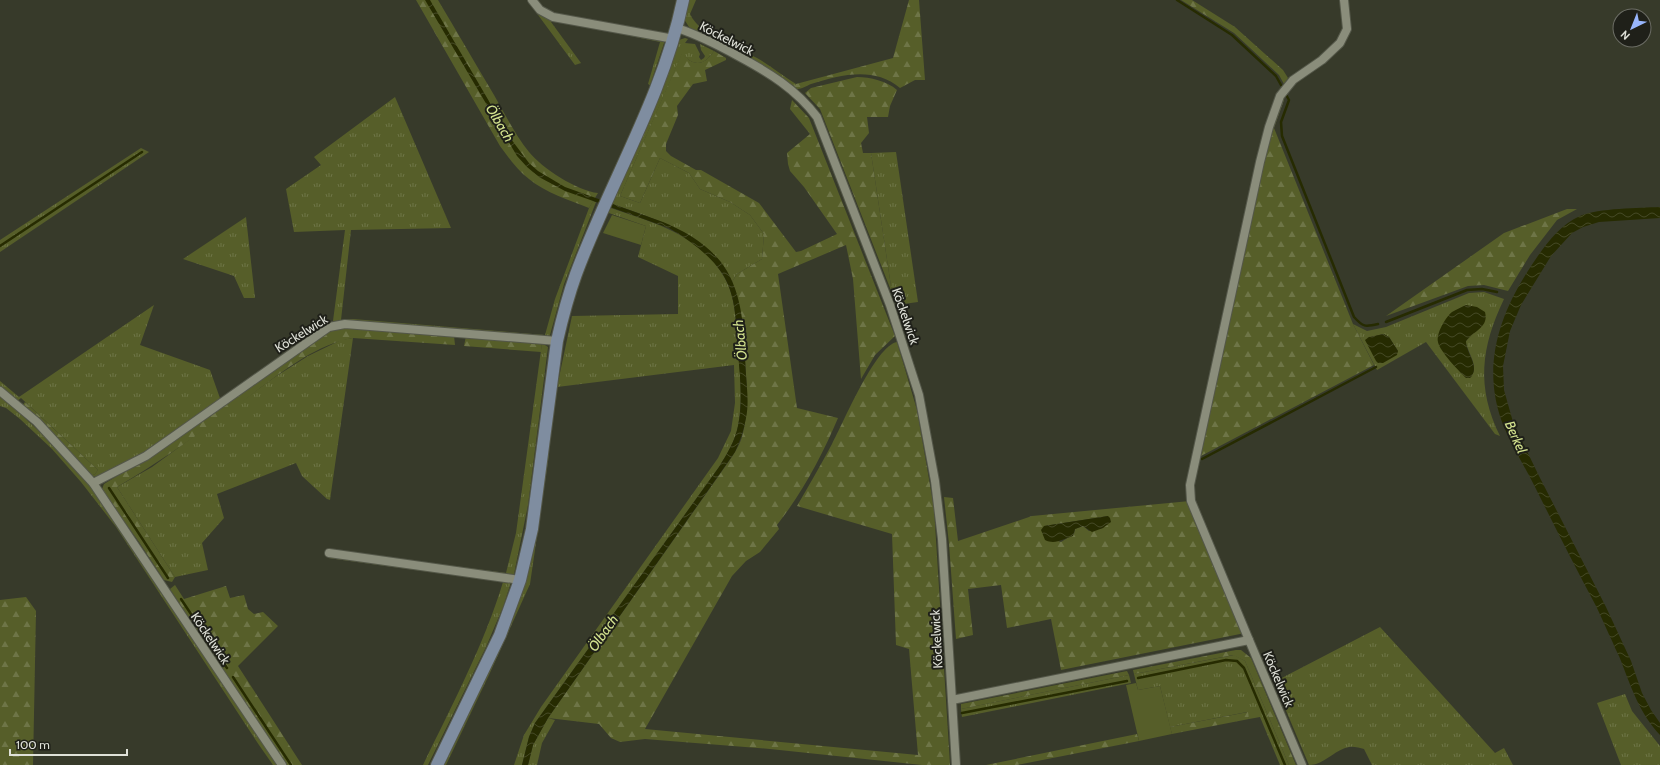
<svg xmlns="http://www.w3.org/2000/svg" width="1660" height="765" font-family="Cabin,sans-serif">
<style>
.grass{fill:url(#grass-tufts);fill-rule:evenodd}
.forest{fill:url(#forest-firs);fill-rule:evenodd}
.park{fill:#565e29}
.water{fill:url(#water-waves)}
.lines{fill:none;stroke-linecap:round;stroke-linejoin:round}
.stream{stroke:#262b01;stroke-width:2.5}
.street-casing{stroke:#545749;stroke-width:10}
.secondary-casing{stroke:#545749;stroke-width:14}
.street{stroke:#8a8d7b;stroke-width:8}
.secondary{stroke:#7f8da0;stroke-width:12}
.labels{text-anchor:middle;stroke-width:4;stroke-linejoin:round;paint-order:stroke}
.street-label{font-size:13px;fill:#dfe1d8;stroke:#1f2019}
.water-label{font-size:14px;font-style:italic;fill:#d3e28e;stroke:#1f2019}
</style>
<defs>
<pattern id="grass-tufts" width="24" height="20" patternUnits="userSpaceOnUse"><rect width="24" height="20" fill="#565e29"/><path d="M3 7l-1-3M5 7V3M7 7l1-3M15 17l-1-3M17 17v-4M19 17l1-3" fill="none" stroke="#6e7547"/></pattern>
<pattern id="forest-firs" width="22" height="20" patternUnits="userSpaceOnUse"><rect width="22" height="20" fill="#565e29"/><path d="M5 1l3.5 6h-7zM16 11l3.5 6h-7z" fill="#6e7547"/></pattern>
<pattern id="water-waves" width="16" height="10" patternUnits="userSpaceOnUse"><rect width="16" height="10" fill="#262b01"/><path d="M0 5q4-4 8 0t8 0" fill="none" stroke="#454925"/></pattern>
</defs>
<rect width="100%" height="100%" fill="#373a2a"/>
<g class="grass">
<polygon points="527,0 530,0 539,11 664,41 664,43 650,85 648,84 660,42 554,20 551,22 581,63 575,65"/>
<path d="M 687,0 L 696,0 L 690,14 C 701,37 737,47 757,58 C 771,66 783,76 796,84 L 794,87 L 781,78 L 689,27 L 684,19 Z"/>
<path d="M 685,38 L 688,39 L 685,43 L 695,44 L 700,54 L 699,57 L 701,60 L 704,58 L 705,56 L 701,50 L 700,44 L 714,51 C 703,67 694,66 682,54 L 620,196 L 640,203 L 660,158 L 689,173 L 700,189 L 730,202 L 750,215 L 764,234 L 762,259 L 737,274 L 732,282 C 708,233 657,220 610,203 L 679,40 Z"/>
<polygon points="395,97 451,228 351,230 341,320 353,319 545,335 555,299 589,208 593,201 596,202 564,284 550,335 549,337 333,321 345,230 294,232 286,189 321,165 314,157"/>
<polygon points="141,148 149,152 0,252 0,240"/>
<polygon points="896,152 918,302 896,305 892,293 871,153"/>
<path d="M 608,207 C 644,220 684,229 711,259 C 718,267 725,277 729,287 C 736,305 736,327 738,347 C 740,373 743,400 738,426 C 735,441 727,454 719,467 L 535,723 L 529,737 L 522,765 L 514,765 L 524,735 L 541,707 L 718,458 L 731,431 L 735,403 L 734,365 L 557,387 L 572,316 L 678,314 L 678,276 L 638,257 L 646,226 L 606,212 Z"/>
<polygon points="246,217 255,298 244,298 234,276 183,259"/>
<path d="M 1484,292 L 1504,299 C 1481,347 1476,387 1500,436 L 1495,434 L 1426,342 L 1377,370 L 1353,324 L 1367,331 L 1386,327 L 1469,293 ZM 1466,305 L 1472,334 L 1466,341 L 1466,343 C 1469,355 1480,368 1470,378 L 1461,373 L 1438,342 C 1443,322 1447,314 1466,305 ZM 1383,334 L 1389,337 L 1398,351 L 1367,338 Z"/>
<polygon points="154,305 140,345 210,370 221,401 145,455 97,477 91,476 95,474 98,470 21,398 16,402 0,387 0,381 19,397"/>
<polygon points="353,338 330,500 327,499 302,476 296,463 217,494 224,518 202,543 208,570 175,577 117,487 152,467 275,377 308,356 341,340"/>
<polygon points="542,343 548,347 528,505 514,574 511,576 356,553 506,573 516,533"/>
<polygon points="0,395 42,434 96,492 277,765 273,765 259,745 116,527 81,482 52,449 20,419 6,408 0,406"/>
<polygon points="549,454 530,584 489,675 446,765 441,765 499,647 546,455"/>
<path d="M 329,555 L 511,582 L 503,607 L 486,647 L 428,765 L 423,765 C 452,705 484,645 503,582 L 328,558 Z"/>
<path d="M 1380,627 L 1495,753 L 1504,748 L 1513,765 L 1372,765 L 1364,749 C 1360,748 1353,746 1349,747 C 1334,750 1324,765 1309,765 L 1274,682 Z"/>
<polygon points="1234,655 1245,661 1289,765 1280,765 1260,717 1249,719 1247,712 1170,727 1160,686 1138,690 1134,674"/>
<polygon points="1129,675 1131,683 962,717 961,709"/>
<polygon points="1625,694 1632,711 1660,746 1660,765 1621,765 1597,703"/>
<polygon points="548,718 555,720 542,743 537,765 528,765 533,745"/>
</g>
<g class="forest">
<path d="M 416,0 L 438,0 C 457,32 475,63 494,95 C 505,114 515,135 529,152 C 542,168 577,191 598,193 L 589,208 C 569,200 546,193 529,179 C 517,170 509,158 500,146 Z"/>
<path d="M 909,0 L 919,0 L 925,80 L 915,80 L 900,88 C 874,66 840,75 811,84 C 806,86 802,89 797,89 L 794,87 L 796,84 L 893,58 Z"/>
<polygon points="1181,0 1192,0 1235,27 1283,70 1288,78 1284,84 1279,75 1234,33"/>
<path d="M 714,51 L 726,58 L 726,60 L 705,70 L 707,81 L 693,84 L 677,106 L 678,115 L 666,144 L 666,151 L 671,156 L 696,170 L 701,170 L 759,203 L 796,252 L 801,251 L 837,234 L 804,187 L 790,171 L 788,164 L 787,153 L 810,134 L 790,109 L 792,100 L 809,118 L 895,336 L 875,355 L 861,379 L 853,279 L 846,245 L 778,274 L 797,408 L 838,418 C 822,456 802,493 777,525 L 779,529 L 760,552 L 746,561 L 732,576 L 645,729 L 918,755 L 909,649 L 896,645 L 892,534 L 797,506 C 809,485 821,465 832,444 C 843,424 875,346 897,342 L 917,410 L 934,508 L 950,765 L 922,765 L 770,749 L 645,739 L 620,742 L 611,738 L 599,724 L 548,718 L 720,474 C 728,462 738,450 742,437 C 749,411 747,387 745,360 C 743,333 742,308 732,282 L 737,274 L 762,259 L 764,234 L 750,215 L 730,202 L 700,189 L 689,173 L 660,158 L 640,203 L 620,196 L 682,53 C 693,67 704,66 714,51 Z"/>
<path d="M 857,77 C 870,77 887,81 897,90 L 890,106 L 888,117 L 867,117 L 869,133 L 861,143 L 863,153 L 871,153 L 892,293 L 820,109 L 805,93 L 811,88 Z"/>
<polygon points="1283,96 1284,100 1274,128 1353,324 1374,365 1199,457 1263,157"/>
<polygon points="1567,209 1577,209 1557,220 1530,255 1508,291 1484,285 1468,286 1386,316 1504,233"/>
<path d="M 340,327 L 454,336 L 455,345 L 353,338 C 309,345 262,388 226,414 C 190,440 155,465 117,487 L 175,577 L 172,582 L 164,580 L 139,542 L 104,493 L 102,489 L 104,484 L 150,456 L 321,336 L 335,328 Z"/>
<polygon points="466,336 542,343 541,352 464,346"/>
<polygon points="25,402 98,470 95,474 91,476 22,406"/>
<path d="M 944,497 L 953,498 L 958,541 L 1032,516 L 1190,501 L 1245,633 L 1061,670 L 1051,619 L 1007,628 L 1001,585 L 968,589 L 973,635 L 956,639 L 949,544 ZM 1108,516 L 1103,528 L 1089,531 L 1083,526 L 1075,529 L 1074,534 L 1061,542 L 1058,541 L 1044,526 Z"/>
<polygon points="175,585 184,599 226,586 230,598 244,595 248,609 254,614 263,612 278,626 238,666 302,765 285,765 170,589"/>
<polygon points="26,597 36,611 33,765 0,765 0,600"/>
<polygon points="1236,650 1241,650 1251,658 1296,765 1289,765 1245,661 1233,655 1134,674 1133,670"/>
<polygon points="1127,671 1129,675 961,709 961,704"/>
<polygon points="1248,712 1249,719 1172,734 1170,727"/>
<polygon points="1137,734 1139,741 1017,765 986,765"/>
</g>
<g class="park">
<polygon points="612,215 646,226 641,245 603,233"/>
<polygon points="1136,683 1138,690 1160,686 1172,734 1139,741 1126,685"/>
</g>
<g class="water">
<path d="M 425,0 L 430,0 L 511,139 L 529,163 L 538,171 L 565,187 L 663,222 C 687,232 713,247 727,271 C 745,302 744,341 746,375 C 747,389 749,404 746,418 C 744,430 740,441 735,452 L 548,718 L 533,745 L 528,765 L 522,765 L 529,737 L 535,723 L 719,467 C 727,454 735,441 738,426 C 743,402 740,377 738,353 C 736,326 737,296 722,273 C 709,254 689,240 669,228 L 565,191 L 539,177 L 527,167 L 517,156 Z"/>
<path d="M 1660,207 L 1660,218 L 1599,222 L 1583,227 L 1572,233 L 1551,256 L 1521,305 L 1510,331 L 1503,366 L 1504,390 L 1513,422 L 1538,474 L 1606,607 L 1631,661 L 1642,693 L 1651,710 L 1660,723 L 1660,735 C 1640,714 1631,687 1621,661 C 1619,655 1615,649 1613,643 C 1607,631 1602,618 1596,606 C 1575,567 1555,527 1535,487 C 1525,467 1513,448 1504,427 C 1482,373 1496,322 1526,274 C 1540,252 1556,227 1580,216 C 1599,208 1639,208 1660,207 Z"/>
<path d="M 1466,305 L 1477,307 L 1485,312 C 1489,327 1475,330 1466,341 C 1466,354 1481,367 1470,378 L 1466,378 C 1459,371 1440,352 1438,342 C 1436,333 1446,317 1452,312 C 1457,309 1462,307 1466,305 Z"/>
<polygon points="1384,334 1389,337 1398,351 1397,355 1383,363 1378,363 1376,361 1365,340 1369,337"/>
<path d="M 1108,516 L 1110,518 L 1111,522 L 1103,528 L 1092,532 L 1083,526 L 1075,529 L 1073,536 C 1063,539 1055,545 1045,540 L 1041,530 L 1044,526 Z"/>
</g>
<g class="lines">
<g class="stream">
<polyline points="1177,0 1232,35 1276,76 1281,85"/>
<path d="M 1285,93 L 1289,100 L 1281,122 L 1282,136 L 1354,317 C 1363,327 1365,327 1378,324"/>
<polyline points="0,246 142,152"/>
<polyline points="1386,322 1467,290 1482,289 1497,292"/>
<polyline points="1202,459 1376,367"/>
<polyline points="109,488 168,578"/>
<polyline points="181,599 227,668"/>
<polyline points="233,677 291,765"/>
<polyline points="1138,678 1226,660 1237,661 1244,668 1285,765"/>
<polyline points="962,713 1127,681"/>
</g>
<defs>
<g id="street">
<polyline points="532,0 540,10 553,17 674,39"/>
<path d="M 677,28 C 698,35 718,45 738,56 C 768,72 796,89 817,117 L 890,305 L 919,395 L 935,481 L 942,539 L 956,765"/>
<polyline points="0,391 37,422 93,483 282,765"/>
<polyline points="93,483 146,456 329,327 345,324 557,341"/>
<polyline points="329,553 520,580"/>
<polyline points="1249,640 1191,501 1190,485 1260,162 1269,127 1280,96 1293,80 1322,60 1340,43 1347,29 1344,0"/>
<polyline points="952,700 1249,640 1302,765"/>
</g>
<path id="secondary" d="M 437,765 L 500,635 L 520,580 L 532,529 L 557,341 C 562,319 568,296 576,274 C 610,182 663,97 683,0"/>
</defs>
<use href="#street" class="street-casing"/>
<use href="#secondary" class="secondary-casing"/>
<use href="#street" class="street"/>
<use href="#secondary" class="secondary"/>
</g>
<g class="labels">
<g class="street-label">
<text transform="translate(727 38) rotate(27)" y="5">Köckelwick</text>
<text transform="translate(906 316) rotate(71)" y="5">Köckelwick</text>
<text transform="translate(301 333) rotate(-32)" y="5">Köckelwick</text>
<text transform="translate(211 638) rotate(56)" y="5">Köckelwick</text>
<text transform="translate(936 639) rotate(-93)" y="5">Köckelwick</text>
<text transform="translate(1279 679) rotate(67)" y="5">Köckelwick</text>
</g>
<g class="water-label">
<text transform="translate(500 123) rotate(59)" y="5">Ölbach</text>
<text transform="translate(740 340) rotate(-96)" y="5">Ölbach</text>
<text transform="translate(1516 437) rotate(66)" y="5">Berkel</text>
<text transform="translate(603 633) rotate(-55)" y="5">Ölbach</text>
</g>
</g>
<g transform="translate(1632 28) rotate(223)"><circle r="19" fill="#1f2019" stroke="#6c6d65"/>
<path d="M0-3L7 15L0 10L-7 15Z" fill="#98b6fd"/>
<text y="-6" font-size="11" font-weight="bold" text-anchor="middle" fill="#dfe1d8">N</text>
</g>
<path d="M10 749v6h117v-6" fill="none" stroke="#dfe1d8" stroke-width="2"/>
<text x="16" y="749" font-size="12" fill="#dfe1d8" stroke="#1f2019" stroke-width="3" paint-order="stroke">100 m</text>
</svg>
